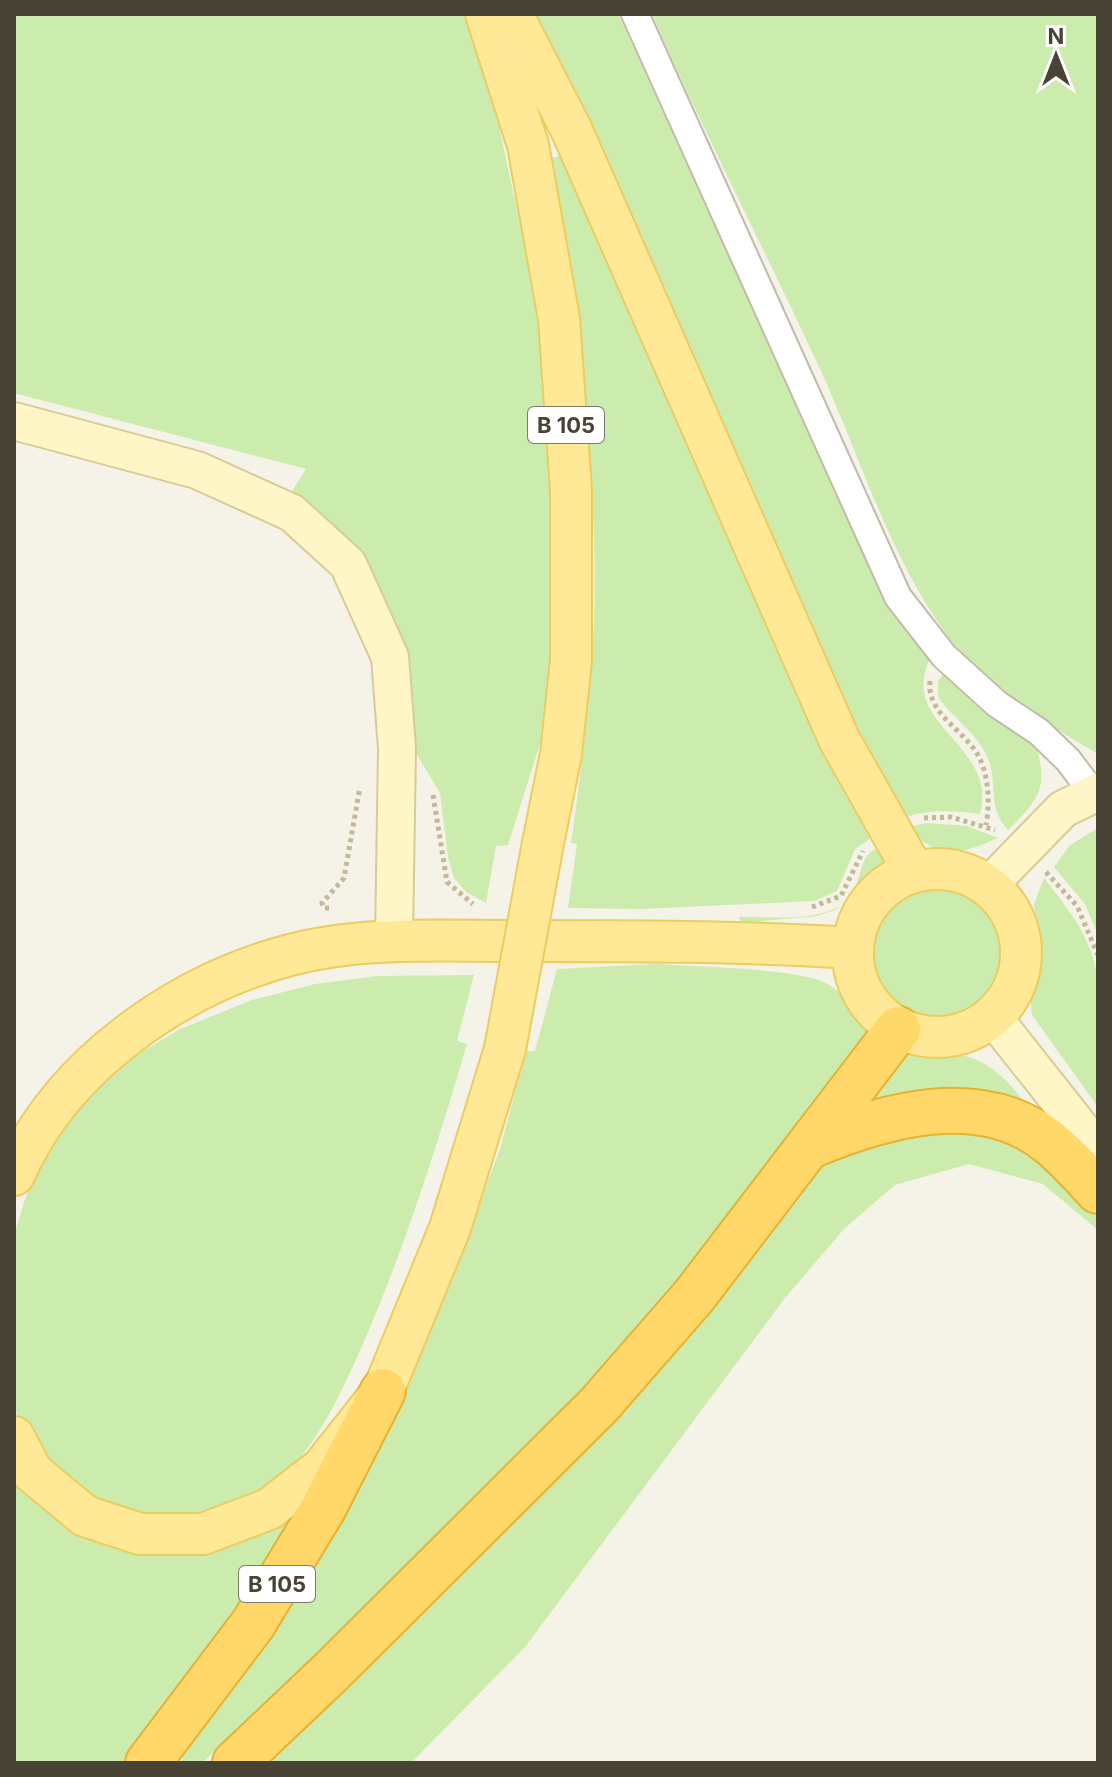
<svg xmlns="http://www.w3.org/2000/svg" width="1112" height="1777" font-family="Inter,sans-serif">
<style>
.green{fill:#ccecae}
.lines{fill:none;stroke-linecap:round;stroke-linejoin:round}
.street-casing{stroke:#c1bbaa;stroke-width:30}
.secondary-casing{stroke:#d8cb95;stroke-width:40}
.primary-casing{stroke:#eccc5f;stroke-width:44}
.highway-casing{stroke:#e8b12f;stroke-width:48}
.path{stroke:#c4b89a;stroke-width:5;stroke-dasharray:4 4;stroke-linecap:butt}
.street{stroke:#fff;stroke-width:26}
.secondary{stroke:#fff6c8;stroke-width:36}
.primary{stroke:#ffe997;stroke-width:40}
.highway{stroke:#ffd869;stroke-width:44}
.primary-bridge-casing{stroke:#eccc5f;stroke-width:44;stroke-linecap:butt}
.primary-bridge{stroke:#ffe997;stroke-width:40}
.labels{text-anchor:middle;stroke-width:6;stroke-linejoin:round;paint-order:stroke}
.shield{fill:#fff;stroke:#807b72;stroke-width:2}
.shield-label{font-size:22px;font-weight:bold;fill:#494336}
</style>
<rect width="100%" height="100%" fill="#f5f2e8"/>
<g class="green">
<polygon points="14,14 464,14 498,121 537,305 551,497 551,655 543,734 508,845 496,846 486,903 466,892 454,878 448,857 440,793 416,753 410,700 322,517 292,491 306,469 14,393"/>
<path d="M 533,14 L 618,14 L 872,572 L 912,639 L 930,659 C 897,725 999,744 980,814 C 952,810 926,809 900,819 L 863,753 Z"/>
<path d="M 652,14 L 1098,14 L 1098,754 C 1049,726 985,684 950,639 C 890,559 862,461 821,371 C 766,252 705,135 652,14 Z"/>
<path d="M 565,154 L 657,376 L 724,525 L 874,836 L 855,849 L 837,891 L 814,901 L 642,909 L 568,908 L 577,844 L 571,843 C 585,744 598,640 594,540 C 589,413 565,286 546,160 Z"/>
<path d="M 944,672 L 1036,745 C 1049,789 1038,800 1008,830 C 985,805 1000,783 986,754 C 976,733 952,717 938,697 L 938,682 Z"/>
<path d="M 926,823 L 967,826 L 998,838 C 958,856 940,859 906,828 Z"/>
<polygon points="1098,828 1098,935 1085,904 1054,867 1070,845"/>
<path d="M 878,847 L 889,863 L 835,910 L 817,916 L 741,923 L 739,917 C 771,916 831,925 852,894 C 863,877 857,858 878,847 Z"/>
<path d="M 1044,878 C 1062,901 1081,924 1091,952 C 1108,998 1098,1058 1098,1107 L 1032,1015 L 1030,995 L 1037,950 L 1034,904 Z"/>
<circle cx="937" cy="951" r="66"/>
<path d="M 658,964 C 696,967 796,968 826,983 C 847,994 858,1016 875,1031 L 707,1258 L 441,1543 L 202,1763 L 181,1763 L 187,1746 L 395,1412 L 439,1311 L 500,1149 L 526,1051 L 535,1051 L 557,969 Z"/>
<path d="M 474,975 L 457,1041 L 467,1044 C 438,1143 407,1241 366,1337 C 348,1377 330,1420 303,1454 C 262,1505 188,1536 125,1515 C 71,1498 30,1460 14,1405 L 14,1235 L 26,1196 L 51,1146 L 81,1105 L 125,1062 L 180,1029 L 252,1000 L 315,984 L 377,976 Z"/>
<path d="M 922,1051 C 978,1051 999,1067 1031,1111 L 854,1107 L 900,1057 Z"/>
<polygon points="885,1131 997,1132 1098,1202 1098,1230 1043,1184 969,1164 895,1185 844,1229 785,1298 525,1647 411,1763 255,1763 794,1185 828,1159"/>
<polygon points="14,1463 64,1515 295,1513 294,1520 179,1691 122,1763 14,1763"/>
</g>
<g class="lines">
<defs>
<polyline id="street" points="635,14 898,597 944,656 997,704 1039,732 1068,760 1093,793"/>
<g id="secondary">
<polyline points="14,421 197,470 292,513 348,564 390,657 397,748 394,941"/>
<polyline points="988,886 1063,809 1098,792"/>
<polyline points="992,1016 1098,1150"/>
</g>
<g id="primary">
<polyline points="486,14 528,145 559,319 571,490 571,661 561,754 543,843"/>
<polyline points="512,14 572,131 839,739 914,872"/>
<circle cx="937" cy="953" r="84"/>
<path d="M 14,1175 C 61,1066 177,985 290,955 C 362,936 440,941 514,941 C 627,941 740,941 853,948"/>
<polyline points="14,1437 32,1472 85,1516 140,1534 203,1534 269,1509 322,1468 383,1391 450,1228 505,1049"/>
</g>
<g id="highway">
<path d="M 810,1146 C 882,1116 981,1086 1050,1143 C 1068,1157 1083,1175 1098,1191"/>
<polyline points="148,1763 253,1624 323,1509 383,1391"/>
<polyline points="235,1763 332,1671 599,1405 694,1296 898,1029"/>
</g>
</defs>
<use href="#street" class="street-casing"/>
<use href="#secondary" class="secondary-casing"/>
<use href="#primary" class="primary-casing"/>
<use href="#highway" class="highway-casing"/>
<g class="path">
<path d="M 930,681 C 926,714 966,731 979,757 C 989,777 990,804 986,825"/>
<polyline points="433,795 447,882 473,904"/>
<polyline points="924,818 951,817 995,830"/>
<polyline points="1046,872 1077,906 1098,955"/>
<polyline points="812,907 841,896 863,851"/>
<polyline points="329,908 324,908 322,903 344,878 360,787"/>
</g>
<use href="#street" class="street"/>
<use href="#secondary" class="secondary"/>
<use href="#primary" class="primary"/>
<use href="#highway" class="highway"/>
<defs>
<polyline id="primary-bridge" points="505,1049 543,843"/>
</defs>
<use href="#primary-bridge" class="primary-bridge-casing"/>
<use href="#primary-bridge" class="primary-bridge"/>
</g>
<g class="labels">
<g class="shield">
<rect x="528" y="407" width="76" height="36" rx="6"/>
<rect x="239" y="1566" width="76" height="36" rx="6"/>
</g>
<g class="shield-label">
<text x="566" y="433">B 105</text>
<text x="277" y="1592">B 105</text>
</g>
</g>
<rect width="1112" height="1777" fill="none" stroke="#494336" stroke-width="32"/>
<g transform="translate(1056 56)" stroke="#ffffff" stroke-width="6" paint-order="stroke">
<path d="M0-6L14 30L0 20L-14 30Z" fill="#494336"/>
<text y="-12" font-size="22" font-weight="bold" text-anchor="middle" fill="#494336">N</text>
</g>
</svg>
